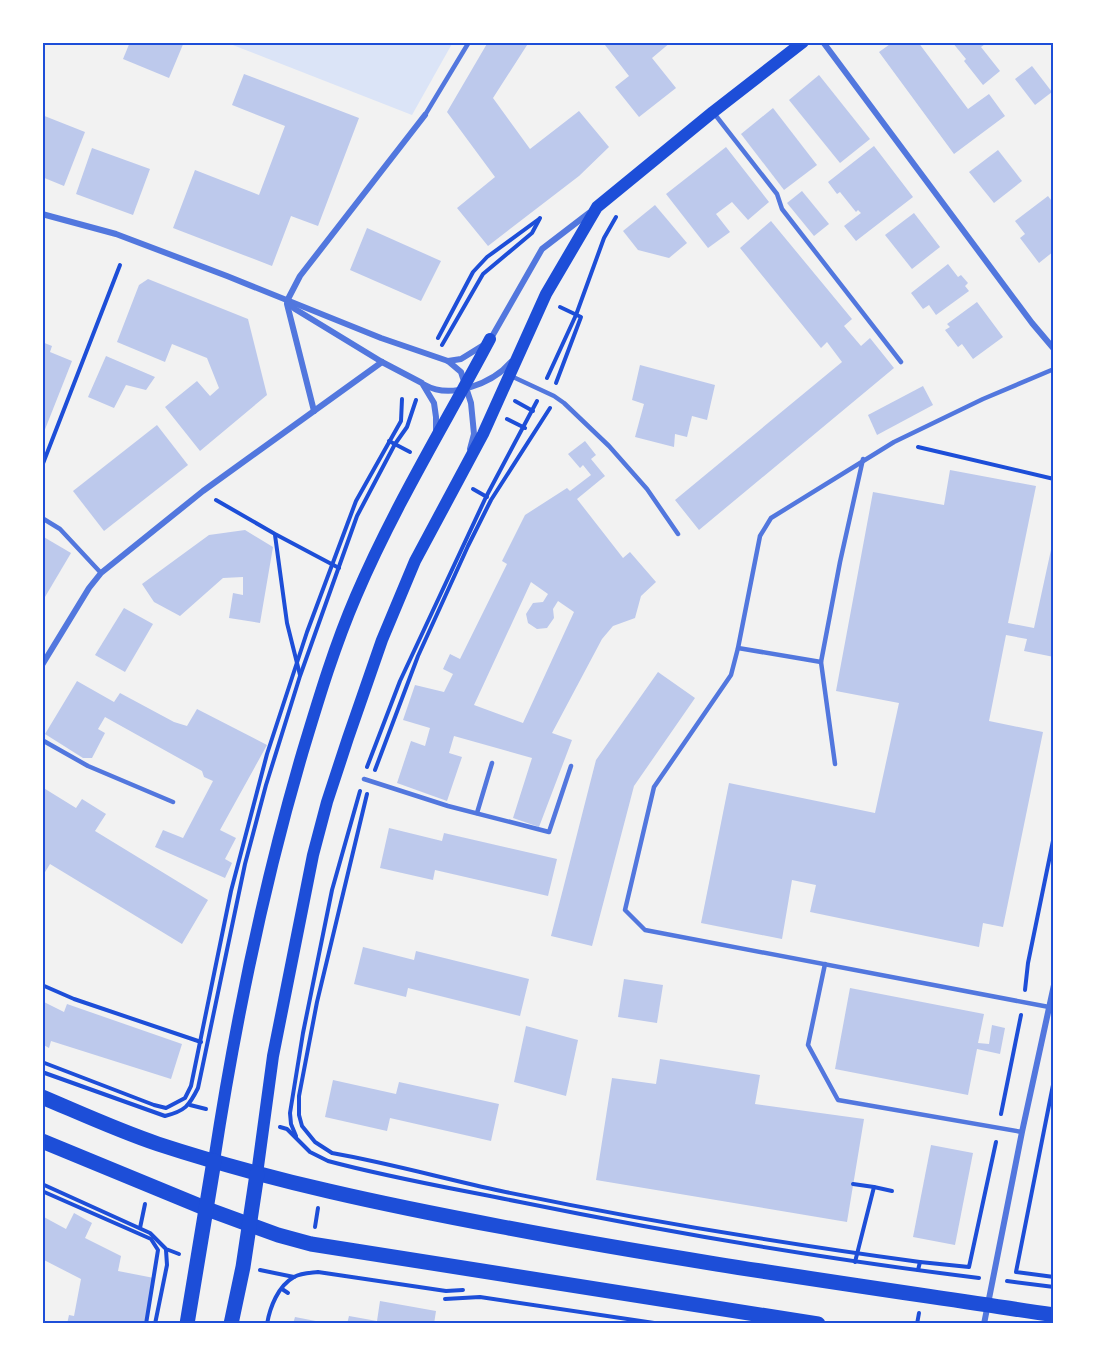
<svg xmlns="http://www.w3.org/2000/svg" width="1096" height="1366" font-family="Quicksand,sans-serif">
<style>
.green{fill:#dbe4f7}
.building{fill:#bdc9ec;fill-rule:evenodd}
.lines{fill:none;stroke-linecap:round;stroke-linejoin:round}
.path{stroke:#1d4ed8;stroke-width:4}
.service{stroke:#5277de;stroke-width:4.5}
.minor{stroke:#5277de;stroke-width:6}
.secondary{stroke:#1d4ed8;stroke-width:12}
.primary{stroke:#1d4ed8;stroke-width:15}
.neatline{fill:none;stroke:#1d4ed8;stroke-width:2}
</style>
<rect width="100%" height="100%" fill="#f2f2f2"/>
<polygon class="green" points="225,42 453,42 412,115"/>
<g class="building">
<polygon points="130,42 184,42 169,78 123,59"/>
<polygon points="488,42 529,42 493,98 530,149 579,111 609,147 579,176 488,246 457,208 495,177 447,112"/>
<polygon points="609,42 671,42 652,58 676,88 639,117 615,87 629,76 605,45"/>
<polygon points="893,42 918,42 968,109 989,94 1005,116 954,154 879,52"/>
<polygon points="952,42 988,42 981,47 1000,71 983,85 964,61 966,59"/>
<polygon points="1032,66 1052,92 1035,105 1015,79"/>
<polygon points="244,74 359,118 318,226 291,216 272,266 173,228 195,170 259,195 285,126 232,105"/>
<polygon points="819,75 870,139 840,163 789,100"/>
<polygon points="773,108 817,165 784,190 741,134"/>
<polygon points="42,115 85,132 64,186 42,177"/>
<polygon points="874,146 913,197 856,241 844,226 861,213 858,210 856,212 840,192 837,194 828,182"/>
<polygon points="726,147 769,202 748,220 732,202 716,214 730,232 708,248 666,194"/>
<polygon points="92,148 150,169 133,215 76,194"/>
<polygon points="998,150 1022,181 994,203 969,172"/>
<polygon points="802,191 829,224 814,236 787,203"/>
<polygon points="1048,196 1054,204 1054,251 1039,263 1020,238 1025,234 1015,221"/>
<polygon points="655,205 687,243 669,258 638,250 623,231"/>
<polygon points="914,213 940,247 912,269 885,235"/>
<polygon points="771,221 852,319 844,326 861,346 870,338 894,368 699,530 675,500 842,362 827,342 821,348 740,248"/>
<polygon points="367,228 441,261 421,301 350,270"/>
<polygon points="948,264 958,277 961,275 968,283 965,286 969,291 936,315 929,305 923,309 911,293"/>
<polygon points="148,279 248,319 267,395 200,451 165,407 197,381 210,396 219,388 207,358 172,344 165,362 117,342 139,285"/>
<polygon points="977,302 1003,337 973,359 962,344 958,347 945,330 950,327 947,324"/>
<polygon points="42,342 52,346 50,352 72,361 42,437"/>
<polygon points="106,356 155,377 146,390 126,385 114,408 88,397"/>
<polygon points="640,365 715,385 707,420 692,416 687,437 675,434 674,447 635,437 644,404 632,400"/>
<polygon points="923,386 933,405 877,435 868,415"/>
<polygon points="157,425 188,465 104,531 73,491"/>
<path d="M 585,441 L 596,455 L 591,459 L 605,476 L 577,499 L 623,558 L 630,552 L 656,582 L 641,596 L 635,618 L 613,626 L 602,639 L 552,733 L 572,740 L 539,827 L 513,818 L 532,758 L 454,736 L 449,753 L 462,757 L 447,801 L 397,783 L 411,741 L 425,746 L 430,728 L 403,720 L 415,685 L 444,692 L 453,674 L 443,669 L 450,654 L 460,659 L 507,564 L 502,561 L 525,515 L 567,488 L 570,491 L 591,475 L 583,465 L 580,468 L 568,454 ZM 531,582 L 548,594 L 543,602 L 533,603 L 526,614 L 528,623 L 537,629 L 547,628 L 554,618 L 553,609 L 558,601 L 574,612 L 523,723 L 474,705 Z"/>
<polygon points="950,470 1036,486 1008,623 1034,628 1054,536 1054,657 1024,651 1027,639 1006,635 989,721 1043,732 1003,927 983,923 979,947 810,912 816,885 792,880 782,939 701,923 729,783 875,813 899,703 836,691 873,492 944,505"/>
<polygon points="245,530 273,547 260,623 229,618 233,593 243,595 243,577 223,578 180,616 154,602 142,584 209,535"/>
<polygon points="42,536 71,553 42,602"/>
<polygon points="124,608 153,624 125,672 95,655"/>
<polygon points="658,672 695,698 634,786 592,946 551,936 596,760"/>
<polygon points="77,681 114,702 120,693 174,722 187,726 197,709 267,745 220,830 236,838 225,859 232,863 225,878 155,847 163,830 183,838 213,781 204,777 202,771 105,717 98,729 105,733 92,758 83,758 45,734"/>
<polygon points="42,787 76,808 82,799 106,814 95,831 208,900 182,944 50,864 42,877"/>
<polygon points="389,828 442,841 444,833 557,859 548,896 435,870 433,880 380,868"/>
<polygon points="363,947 414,960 416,951 529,979 520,1016 408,988 406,997 354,984"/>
<polygon points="624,979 663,985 657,1023 618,1017"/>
<polygon points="850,988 984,1014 978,1043 989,1044 992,1025 1005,1028 1000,1054 977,1049 968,1095 835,1069"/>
<polygon points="42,1001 64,1012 67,1004 182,1044 171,1079 51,1041 49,1048 42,1044"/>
<polygon points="526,1026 578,1040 566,1096 514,1082"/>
<polygon points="660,1059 760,1075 755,1104 864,1119 847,1222 596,1180 612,1078 656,1084"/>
<polygon points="333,1080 396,1094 399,1082 499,1104 491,1141 390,1118 387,1131 325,1117"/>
<polygon points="931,1145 973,1153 955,1245 913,1237"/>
<polygon points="74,1213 92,1223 85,1238 121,1256 118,1271 154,1278 145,1324 67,1324 69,1315 74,1316 81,1279 42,1259 42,1216 66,1229"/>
<polygon points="380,1301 436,1311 434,1324 347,1324 349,1316 377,1321"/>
<polygon points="295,1317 326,1323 326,1324 293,1324"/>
</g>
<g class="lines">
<g class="path">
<polyline points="438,338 473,272 487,257 539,219"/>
<polyline points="442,345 483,274 532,233 540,218"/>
<polyline points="547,378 576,315 604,238 616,217"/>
<polyline points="556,383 581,317 560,307"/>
<polyline points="515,401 533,411"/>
<polyline points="507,419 525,428"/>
<polyline points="389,441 410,452"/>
<polyline points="918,447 1054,479"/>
<polyline points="42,466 120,265"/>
<polyline points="473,489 487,497"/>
<polyline points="216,500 275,534 339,568"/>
<polyline points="275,535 287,623 300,675"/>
<polyline points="367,767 400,681 486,497 537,401"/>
<polyline points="375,770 418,656 468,546 491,500 550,408"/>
<path d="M 367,794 L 317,1002 L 299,1096 L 299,1115 L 302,1126 L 315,1142 L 332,1153 C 389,1163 445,1179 501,1191 C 640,1220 780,1243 920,1262"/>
<polyline points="42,985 74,999 201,1042"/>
<polyline points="1025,990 1028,963 1054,836"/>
<polyline points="42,1062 154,1105 166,1108 185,1098 191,1086 231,891 267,754 307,632 347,525 356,501 401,421 402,399"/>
<path d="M 42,1072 L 165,1116 C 185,1111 189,1106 198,1088 L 245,864 L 266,785 L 300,676 L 357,516 L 395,444 L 407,427 L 416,400"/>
<polyline points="1054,1080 1016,1272 1054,1277"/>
<polyline points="190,1105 206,1109"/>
<polyline points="1001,1114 1021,1015"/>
<path d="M 280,1127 L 287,1129 L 310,1152 L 328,1161 C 391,1178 456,1189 520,1202 C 672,1233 825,1259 979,1278"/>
<polyline points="296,1136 291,1124 290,1113 303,1033 332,890 360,791"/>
<polyline points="42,1184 150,1233 166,1249 179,1254"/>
<polyline points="853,1184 874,1187 855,1262"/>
<polyline points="874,1187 892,1191"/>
<polyline points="42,1191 151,1239 158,1250 146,1324"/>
<polyline points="315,1227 318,1208"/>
<polyline points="140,1228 145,1204"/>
<polyline points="260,1270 294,1277"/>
<polyline points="918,1270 920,1262 969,1267 996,1142"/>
<polyline points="1007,1281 1054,1287"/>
<polyline points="282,1289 288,1293"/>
<polyline points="445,1299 480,1297 661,1324"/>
<polyline points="155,1324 167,1265 166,1250"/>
<path d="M 267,1324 C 270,1307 278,1286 294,1277 C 301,1273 310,1273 318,1272 L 446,1291 L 463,1290"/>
<polyline points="917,1324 919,1313"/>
</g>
<g class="service">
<polyline points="713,112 777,194 782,209 901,362"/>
<polyline points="425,115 469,42"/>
<polyline points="511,376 554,396 564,403 609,446 647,489 678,534"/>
<polyline points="42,518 60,529 101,573"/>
<polyline points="738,648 821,662"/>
<polyline points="42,740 88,766 173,802"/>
<polyline points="835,764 821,662 840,562 863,459"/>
<polyline points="364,779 448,806 549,832 571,766"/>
<polyline points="477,813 492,763"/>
<polyline points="825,964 808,1045 838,1100 1022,1132"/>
<polyline points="1049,1007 645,930 625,910 654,787 731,675 738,648 760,536 771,518 894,442 983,399 1054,369"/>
</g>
<g class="minor">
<polyline points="823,42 1032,323 1054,349"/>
<polyline points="42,214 116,234 227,276 381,338 448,361 461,372 471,403 474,434 470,449"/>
<polyline points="287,301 300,276 425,115"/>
<polyline points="287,304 314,411"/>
<polyline points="289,304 295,309 382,362 422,383 434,403 436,417 436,431"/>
<polyline points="490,340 542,249 589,213"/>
<polyline points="448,361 461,359 482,346"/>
<path d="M 425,385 C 451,400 493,383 511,362"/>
<polyline points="42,665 89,588 101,573 203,491 382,362"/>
<polyline points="984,1324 1022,1132 1054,985"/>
</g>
<g class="secondary">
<path d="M 214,1161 C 235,1024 263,887 302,754 C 318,701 334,647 356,596 C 394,507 445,424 490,339"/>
<polyline points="257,1174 273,1056 313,855 327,802 348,738 382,640 415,561 483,434 546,294 597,207 713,112 803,42"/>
</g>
<g class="primary">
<path d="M 42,1097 C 80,1113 119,1131 158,1144 C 271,1181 386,1205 503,1227 C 686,1262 870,1287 1054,1315"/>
<polyline points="42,1141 207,1209 278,1235 311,1244 818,1324"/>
<polyline points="187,1324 214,1161"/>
<polyline points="231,1324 243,1267 257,1174"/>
</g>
</g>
<rect width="1096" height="1366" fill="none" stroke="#ffffff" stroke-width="87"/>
<rect x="44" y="44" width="1008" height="1278" class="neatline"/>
</svg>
